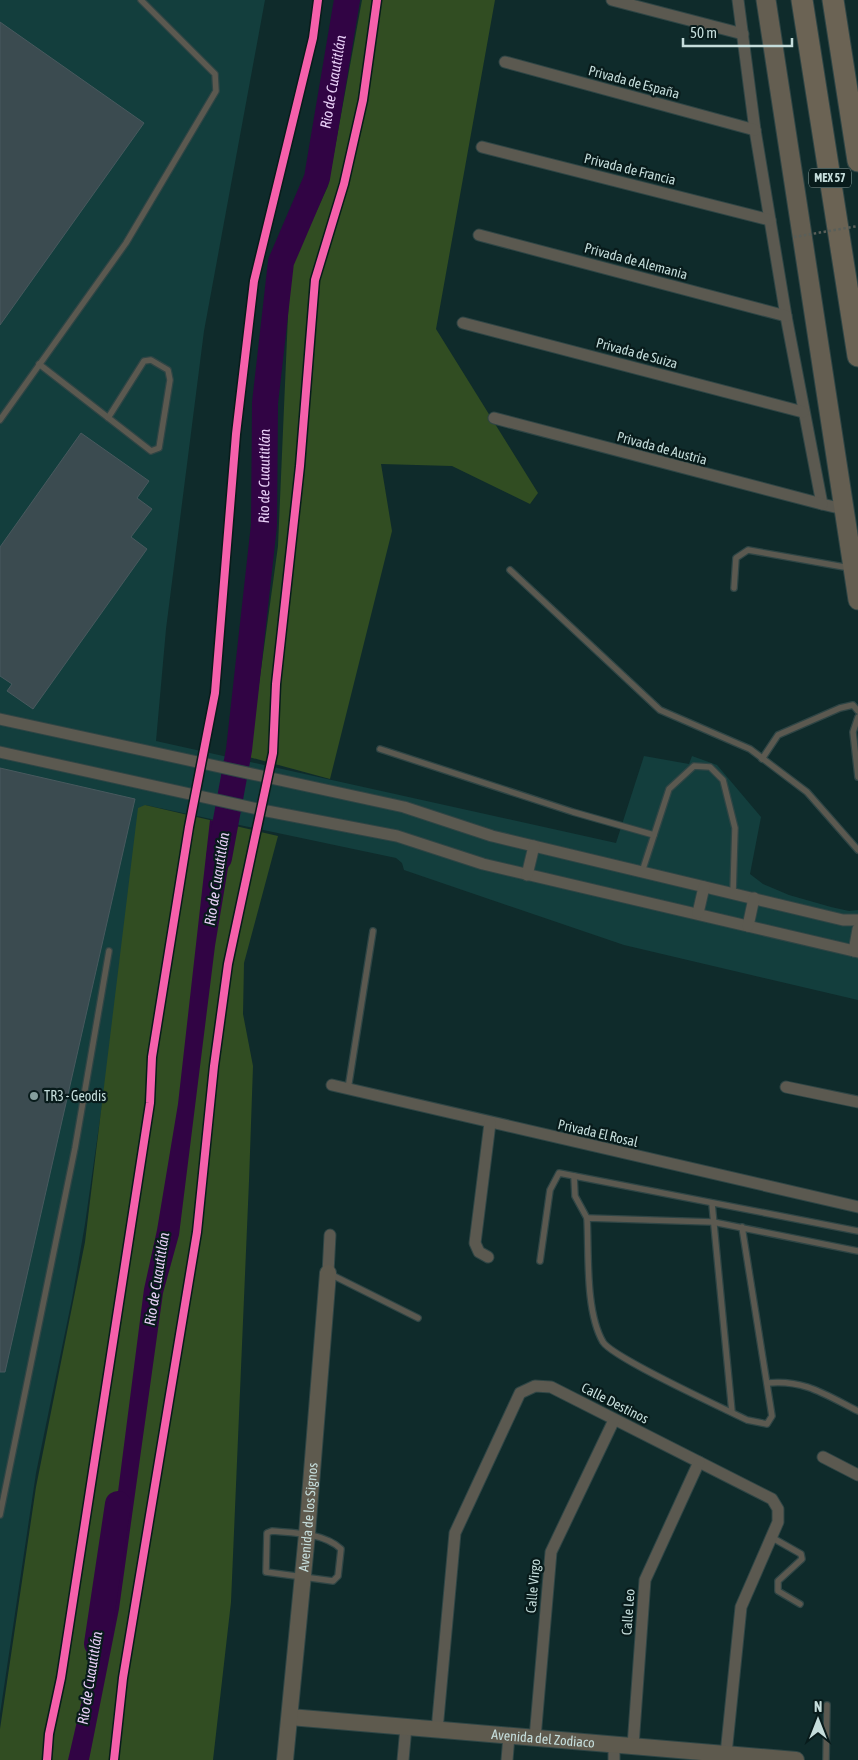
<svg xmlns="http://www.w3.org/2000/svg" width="858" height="1760" font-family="'Asap Condensed',sans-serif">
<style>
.built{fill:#133e3d}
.green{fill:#314d22}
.water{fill:#310444}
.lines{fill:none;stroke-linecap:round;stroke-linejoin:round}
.river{stroke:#310444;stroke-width:26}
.building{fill:#3b4b50;stroke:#48595e}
.lane-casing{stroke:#2f4545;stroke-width:8}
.street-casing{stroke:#2f4545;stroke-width:13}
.secondary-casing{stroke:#2f4545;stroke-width:18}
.primary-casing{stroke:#2f4545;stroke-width:21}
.highway-casing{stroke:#2f4545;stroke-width:23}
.lane{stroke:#5b5950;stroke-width:5.5}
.street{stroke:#5b5950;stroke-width:11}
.secondary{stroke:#5e5a4e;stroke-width:16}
.primary{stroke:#645e51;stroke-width:19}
.highway{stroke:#6b6354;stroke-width:21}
.path-bridge{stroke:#5a5f59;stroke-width:2.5;stroke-dasharray:2.5 2.5;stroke-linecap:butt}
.cycleway-casing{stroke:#081b1b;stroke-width:11}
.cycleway{stroke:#f560ab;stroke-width:8}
.poi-dot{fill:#859f9d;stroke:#081b1b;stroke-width:2}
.labels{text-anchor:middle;stroke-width:4.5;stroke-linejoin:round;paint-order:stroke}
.shield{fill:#081b1b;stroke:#8ca3a1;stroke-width:1}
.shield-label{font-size:12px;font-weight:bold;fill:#c5dddb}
.street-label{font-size:14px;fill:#c5dddb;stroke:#081b1b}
.poi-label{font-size:14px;fill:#c5dddb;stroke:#081b1b;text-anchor:start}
.water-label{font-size:15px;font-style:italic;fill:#e8cff7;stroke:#081b1b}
</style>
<rect width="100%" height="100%" fill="#0f2b2b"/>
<polygon class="built" points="0,0 265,0 204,331 166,629 156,741 616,843 644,756 689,764 692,756 717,765 761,817 750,874 763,884 789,895 831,907 849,911 858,910 858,1000 624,945 404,870 402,863 396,858 145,805 85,1224 72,1299 36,1473 0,1714"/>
<g class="green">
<polygon points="362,0 495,0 436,329 538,493 530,504 452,466 381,464 392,531 330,779 249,757 278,546 290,269 328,186"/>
<polygon points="145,805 278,836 244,963 243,1014 253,1066 249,1181 231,1602 213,1760 0,1760 0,1729 36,1487 85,1242 138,808"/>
</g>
<polygon class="water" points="210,820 235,826 215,946 179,1235 163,1293 119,1609 89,1760 68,1760 103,1609 144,1289 157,1230 178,1104"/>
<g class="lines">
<g class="river">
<path id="s1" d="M 219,858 L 239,750 L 264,525 L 265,403 L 281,262 L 317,178 L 347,0"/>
<polyline points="97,1644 118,1504"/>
</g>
</g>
<g class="building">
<polygon points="0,22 144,123 0,325"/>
<polygon points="81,433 149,481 137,498 152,509 131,537 147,549 33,709 7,691 12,684 0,676 0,547"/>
<polygon points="0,768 135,799 5,1372 0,1372"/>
</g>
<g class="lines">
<defs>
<g id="lane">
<polyline points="39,364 151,451 159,448 170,380 168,370 151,360 144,361 108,418"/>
<polyline points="0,420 126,243 216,91 215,74 141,0"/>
<polyline points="510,570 660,710 750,749 807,792 858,850"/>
<polyline points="734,588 736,558 748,550 850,568"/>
<polyline points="858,717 853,732 858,777"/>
<polyline points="380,749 573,812 654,835"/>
<polyline points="762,759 778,735 840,708 853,705 858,711"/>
<polyline points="642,872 669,789 694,766 710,767 723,780 735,828 733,893"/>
<polyline points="348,1089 373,931"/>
<polyline points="574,1176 575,1196 587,1218"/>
<polyline points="712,1204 732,1412"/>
<path d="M 742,1227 L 772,1416 L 767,1424 L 747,1420 C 723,1408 613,1358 603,1342 C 585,1311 589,1253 587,1218 L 713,1222 L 858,1251"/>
<polyline points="540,1261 550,1190 559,1173 858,1231"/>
<polyline points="330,1274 418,1318"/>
<path d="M 767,1383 C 804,1379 826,1395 858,1411"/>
<polyline points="0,1515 75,1148 109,951"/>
<path d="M 272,1531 C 295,1533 324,1533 341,1549 L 338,1576 L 333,1581 L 266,1572 L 267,1533 Z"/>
<polyline points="771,1537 801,1554 802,1559 778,1581 778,1591 800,1604"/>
<polyline points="826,1760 827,1705"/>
</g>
<g id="street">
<polyline points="612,0 743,34"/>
<polyline points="738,0 755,130 786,316 822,504 843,509"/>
<polyline points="505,62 755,130"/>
<polyline points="482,147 770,220"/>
<polyline points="479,235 786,316"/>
<polyline points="463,323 803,412"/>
<polyline points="494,418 822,504"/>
<polyline points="0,719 404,807 492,836 843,920 858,920"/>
<polyline points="0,752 267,811 397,836 483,864 858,952"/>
<polyline points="527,875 534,846"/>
<polyline points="698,913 704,887"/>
<polyline points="748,926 754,898"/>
<polyline points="854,951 858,929"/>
<polyline points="332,1085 858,1207"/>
<polyline points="786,1087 858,1102"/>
<polyline points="488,1257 479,1252 475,1243 490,1123"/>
<polyline points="328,1273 330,1235"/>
<polyline points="823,1457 858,1475"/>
<polyline points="437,1730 455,1533 520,1393 535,1386 551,1387 772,1499 778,1509 778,1522 741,1607 726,1754"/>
<polyline points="535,1738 551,1552 614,1420"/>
<polyline points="614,1745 614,1760"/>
<polyline points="633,1746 645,1580 699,1462"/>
<polyline points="403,1760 406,1727"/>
<polyline points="507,1760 509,1736"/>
</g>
<g id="secondary">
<path id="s2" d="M 290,1717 L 796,1760"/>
<path id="s3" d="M 285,1760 L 307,1534 L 328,1273"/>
</g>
<polyline id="primary" points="766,0 858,600"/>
<g id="highway">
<polyline points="802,0 858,356"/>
<polyline points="833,0 858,161"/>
</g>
</defs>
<use href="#lane" class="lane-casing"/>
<use href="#street" class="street-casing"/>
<use href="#secondary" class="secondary-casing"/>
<use href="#primary" class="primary-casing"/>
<use href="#highway" class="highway-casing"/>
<use href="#lane" class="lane"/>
<use href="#street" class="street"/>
<use href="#secondary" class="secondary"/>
<use href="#primary" class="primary"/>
<use href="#highway" class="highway"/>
<polyline class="path-bridge" points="794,237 858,226"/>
<defs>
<g id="cycleway">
<polyline points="47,1760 49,1734 61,1678 150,1103 152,1057 189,827 215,693 236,434 254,281 313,38 318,0"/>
<polyline points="114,1760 123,1678 197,1232 214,1066 228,964 273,753 276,684 300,466 315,280 344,184 363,100 377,0"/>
</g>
</defs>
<use href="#cycleway" class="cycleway-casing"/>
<use href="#cycleway" class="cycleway"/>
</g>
<circle class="poi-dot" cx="34" cy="1096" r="5"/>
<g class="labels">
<rect class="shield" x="809" y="168.5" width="42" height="19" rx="4"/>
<g class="shield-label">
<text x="830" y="182">MEX 57</text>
</g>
<g class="street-label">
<text transform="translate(634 82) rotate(15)" y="5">Privada de España</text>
<text transform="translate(630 169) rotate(14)" y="5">Privada de Francia</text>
<text transform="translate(636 261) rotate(15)" y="5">Privada de Alemania</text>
<text transform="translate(637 353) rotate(15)" y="5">Privada de Suiza</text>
<text transform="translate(662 448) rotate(15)" y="5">Privada de Austria</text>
<text transform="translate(598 1133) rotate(13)" y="5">Privada El Rosal</text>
<text transform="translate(615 1403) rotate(27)" y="5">Calle Destinos</text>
<text dy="5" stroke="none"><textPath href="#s3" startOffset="244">Avenida de los Signos</textPath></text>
<text transform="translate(533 1586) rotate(-85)" y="5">Calle Virgo</text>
<text transform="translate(628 1612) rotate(-86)" y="5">Calle Leo</text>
<text dy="5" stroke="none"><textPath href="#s2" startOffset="254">Avenida del Zodiaco</textPath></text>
</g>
<g class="poi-label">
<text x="44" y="1101">TR3 - Geodis</text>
</g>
<g class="water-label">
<text dy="5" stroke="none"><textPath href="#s1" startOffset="789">Rio de Cuautitlán</textPath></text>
<text dy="5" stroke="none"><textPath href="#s1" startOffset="385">Rio de Cuautitlán</textPath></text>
<text transform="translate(217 879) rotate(-81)" y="5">Rio de Cuautitlán</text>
<text transform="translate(157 1279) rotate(-81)" y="5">Rio de Cuautitlán</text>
<text transform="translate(90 1678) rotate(-81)" y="5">Rio de Cuautitlán</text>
</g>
</g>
<g transform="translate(818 1720)" stroke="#081b1b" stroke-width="4" paint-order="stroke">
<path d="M0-4L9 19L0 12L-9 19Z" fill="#c5dddb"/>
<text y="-8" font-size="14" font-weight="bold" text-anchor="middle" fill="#c5dddb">N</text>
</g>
<path d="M683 38v8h109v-8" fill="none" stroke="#c5dddb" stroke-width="2.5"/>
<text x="690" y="38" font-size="15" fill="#c5dddb" stroke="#081b1b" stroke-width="4" paint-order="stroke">50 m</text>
</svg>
